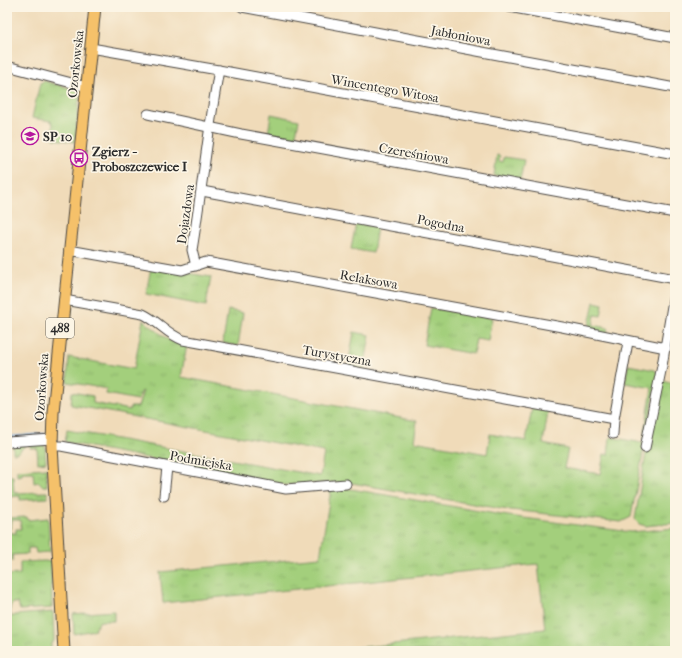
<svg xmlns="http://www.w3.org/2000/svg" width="682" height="658" font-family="'IM FELL French Canon',serif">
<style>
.grass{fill:url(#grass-tufts);stroke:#677d54;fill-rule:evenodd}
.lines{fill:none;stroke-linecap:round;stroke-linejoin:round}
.stream{stroke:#6ea8de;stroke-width:2}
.minor-casing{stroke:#494540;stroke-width:11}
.major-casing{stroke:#494540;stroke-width:13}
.minor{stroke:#fff;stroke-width:9}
.major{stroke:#f5c16b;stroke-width:11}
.labels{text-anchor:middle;stroke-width:3.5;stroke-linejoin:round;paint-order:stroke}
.shield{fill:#fcf5e5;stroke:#6a6863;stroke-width:1}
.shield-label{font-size:12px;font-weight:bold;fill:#2b2b2b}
.street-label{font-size:13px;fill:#2b2b2b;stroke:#fcf5e5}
.poi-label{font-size:13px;font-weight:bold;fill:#2b2b2b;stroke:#fcf5e5;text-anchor:start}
</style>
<defs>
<pattern id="grass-tufts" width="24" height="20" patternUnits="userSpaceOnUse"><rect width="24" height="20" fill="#a3cf7c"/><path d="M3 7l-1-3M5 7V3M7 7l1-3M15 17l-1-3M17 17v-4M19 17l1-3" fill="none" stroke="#8cb26b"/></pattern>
</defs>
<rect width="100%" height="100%" fill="#fcf5e5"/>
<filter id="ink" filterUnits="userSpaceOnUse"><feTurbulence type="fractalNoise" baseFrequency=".025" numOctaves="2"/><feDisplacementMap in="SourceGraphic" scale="8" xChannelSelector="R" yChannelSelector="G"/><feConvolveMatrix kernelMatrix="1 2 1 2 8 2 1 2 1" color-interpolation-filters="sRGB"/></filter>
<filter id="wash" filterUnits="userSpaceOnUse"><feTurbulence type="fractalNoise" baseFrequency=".012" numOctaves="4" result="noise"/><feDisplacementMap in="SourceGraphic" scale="16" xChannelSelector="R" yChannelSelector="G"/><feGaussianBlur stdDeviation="0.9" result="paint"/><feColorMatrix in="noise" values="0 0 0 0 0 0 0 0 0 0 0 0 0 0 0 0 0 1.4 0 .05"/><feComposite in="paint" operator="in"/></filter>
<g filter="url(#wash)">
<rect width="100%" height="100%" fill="#f0dbb9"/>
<g class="grass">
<polygon points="44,81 80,91 75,142 54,139 51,136 53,124 51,121 32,118 40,83"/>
<polygon points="271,114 299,120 295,139 268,134"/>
<polygon points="497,155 500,156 499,161 503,162 504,157 524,160 520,181 494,176"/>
<polygon points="356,223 377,227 373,253 351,249"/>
<polygon points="151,267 211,277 206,306 146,294"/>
<polygon points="594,302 603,304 601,316 595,315 593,325 608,328 607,333 588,329"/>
<polygon points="431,308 492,318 488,341 476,339 473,354 424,345"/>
<polygon points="228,310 243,313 238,346 223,343"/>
<polygon points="143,320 170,341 187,345 181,377 417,421 414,441 487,454 490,434 526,441 532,408 548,411 543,444 568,449 564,468 600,474 604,454 608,455 610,437 643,443 652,388 625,383 628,365 655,370 658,374 631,517 621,522 502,509 346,482 285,485 65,442 67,430 320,476 324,452 71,405 72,392 93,396 93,403 130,410 130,407 138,407 143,391 141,392 138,400 106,394 107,389 67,382 69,357 134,369"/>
<polygon points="354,332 370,335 364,369 348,366"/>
<polygon points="662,381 672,383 671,390 675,391 675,523 646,526 639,524 635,519 646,453"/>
<polygon points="38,442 45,446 46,462 38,463 37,448 30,448 30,443"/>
<polygon points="13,444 26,445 17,453 13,453"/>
<polygon points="46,468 47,486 43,486 39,482 34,483 33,472 22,472 22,475 17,476 17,470"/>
<polygon points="7,476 13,476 14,493 47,492 47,498 20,500 20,496 10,497 10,506 7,506"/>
<polygon points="345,488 508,516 631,532 675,528 675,651 321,651 545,629 538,564 163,603 160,572 320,557 331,489"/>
<path d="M 27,517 L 28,520 L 48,518 L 50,552 L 36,553 L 35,548 L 28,548 L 28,554 L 12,555 L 13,561 L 7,561 L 7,518 ZM 11,520 L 20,520 L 21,529 L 16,529 L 16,533 L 10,533 Z"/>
<polygon points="45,561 51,562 52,608 20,610 18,603 13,603 10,607 11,616 13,617 14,615 53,612 54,641 51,643 51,651 7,651 7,575 20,574 20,562"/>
<polygon points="114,611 114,621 100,621 94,630 74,634 73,614"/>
</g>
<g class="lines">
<polyline class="stream" points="7,437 44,434"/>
</g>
</g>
<g filter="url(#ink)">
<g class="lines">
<defs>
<g id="minor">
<polyline points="242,7 675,88"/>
<polyline points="509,7 675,38"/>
<polyline points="91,48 224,71 675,154"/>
<polyline points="7,66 87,87"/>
<polyline points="148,114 241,134 675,213"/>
<polyline points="202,191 675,279"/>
<polyline points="69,250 182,270 206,262 562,327 666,348"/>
<path d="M 196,266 L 192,250 C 202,190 208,129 219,70"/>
<path d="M 64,300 L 143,314 C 158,321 167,334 183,340 L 614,419"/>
<polyline points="613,434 614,419 628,342"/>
<polyline points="7,442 52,439"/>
<polyline points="52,446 61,446 286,489 346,484"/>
<polyline points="645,448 662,366 675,288"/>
<polyline points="164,496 167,467"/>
</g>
<polyline id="major" points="64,651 52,446 53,412 95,7"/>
</defs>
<use href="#minor" class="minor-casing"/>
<use href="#major" class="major-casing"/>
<use href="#minor" class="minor"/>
<use href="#major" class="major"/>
</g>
</g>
<defs>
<symbol id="school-ring" viewBox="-11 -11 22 22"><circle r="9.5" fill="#fcf5e5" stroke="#b5179e" stroke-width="1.5"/><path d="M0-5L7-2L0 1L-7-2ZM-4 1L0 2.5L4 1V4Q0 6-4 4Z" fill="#b5179e"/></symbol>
<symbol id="bus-ring" viewBox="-11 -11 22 22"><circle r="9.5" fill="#fcf5e5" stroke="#b5179e" stroke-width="1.5"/><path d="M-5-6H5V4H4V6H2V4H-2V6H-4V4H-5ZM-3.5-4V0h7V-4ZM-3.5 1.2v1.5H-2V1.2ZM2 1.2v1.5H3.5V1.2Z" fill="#b5179e"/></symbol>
</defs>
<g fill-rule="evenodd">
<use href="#school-ring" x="20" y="126" width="20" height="20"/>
<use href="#bus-ring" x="69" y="148" width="20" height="20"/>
</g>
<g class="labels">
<rect class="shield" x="46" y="318" width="28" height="20" rx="3"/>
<g class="shield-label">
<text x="60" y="332">488</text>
</g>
<g class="street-label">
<text transform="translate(461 35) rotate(11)" y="5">Jabłoniowa</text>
<text transform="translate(75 64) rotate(-84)" y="5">Ozorkowska</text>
<text transform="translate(385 88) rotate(10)" y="5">Wincentego Witosa</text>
<text transform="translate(414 153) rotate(10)" y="5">Czereśniowa</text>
<text transform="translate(185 214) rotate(-82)" y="5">Dojazdowa</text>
<text transform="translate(441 223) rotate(11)" y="5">Pogodna</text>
<text transform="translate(369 279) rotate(10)" y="5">Relaksowa</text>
<text transform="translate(337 355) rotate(10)" y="5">Turystyczna</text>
<text transform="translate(41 387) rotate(-86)" y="5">Ozorkowska</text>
<text transform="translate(201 460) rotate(10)" y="5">Podmiejska</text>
</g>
<g class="poi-label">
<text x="43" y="141">SP 10</text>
<text x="92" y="156">Zgierz -<tspan x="92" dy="15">Proboszczewice I</tspan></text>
</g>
</g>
<rect width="682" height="658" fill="none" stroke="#fcf5e5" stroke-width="24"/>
</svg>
